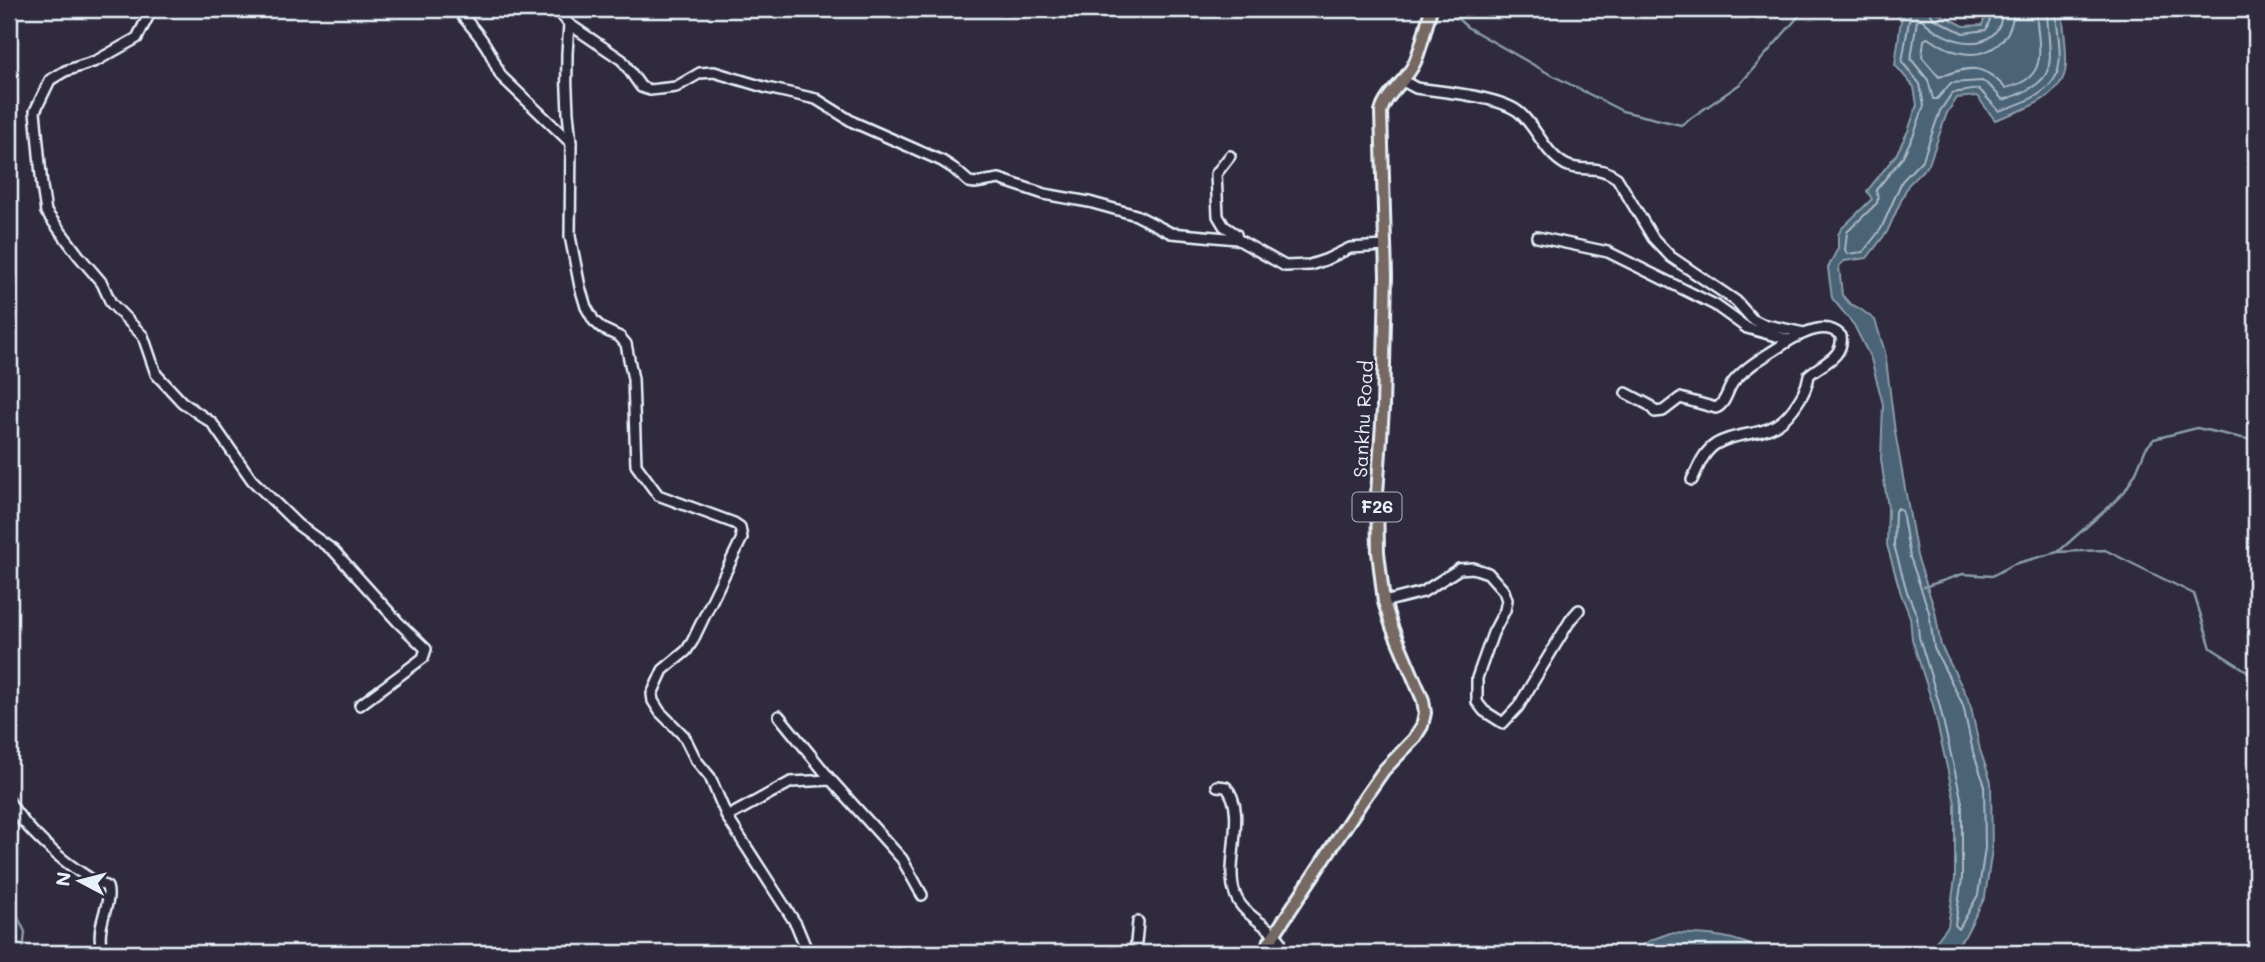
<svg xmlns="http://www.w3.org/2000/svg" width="2265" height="962" font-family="Mali,sans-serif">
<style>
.water{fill:#4c6376;stroke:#8a9caa;stroke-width:2}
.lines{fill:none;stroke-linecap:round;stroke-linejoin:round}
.shore{stroke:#aab8c4;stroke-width:2}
.stream{stroke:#8a9caa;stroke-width:2.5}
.minor-casing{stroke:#e8f1f8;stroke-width:14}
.major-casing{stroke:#e8f1f8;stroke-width:16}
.minor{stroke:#2f2a3d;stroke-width:9}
.major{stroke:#766964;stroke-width:10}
.labels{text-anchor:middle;stroke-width:5;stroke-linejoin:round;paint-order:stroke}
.shield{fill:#2f2a3d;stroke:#b0b5c0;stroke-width:2}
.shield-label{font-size:18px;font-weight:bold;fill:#e8f1f8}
.street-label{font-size:19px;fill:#e8f1f8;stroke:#2f2a3d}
</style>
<rect width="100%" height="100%" fill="#2f2a3d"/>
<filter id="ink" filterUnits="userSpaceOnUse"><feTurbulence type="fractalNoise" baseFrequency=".0143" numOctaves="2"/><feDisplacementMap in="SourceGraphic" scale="14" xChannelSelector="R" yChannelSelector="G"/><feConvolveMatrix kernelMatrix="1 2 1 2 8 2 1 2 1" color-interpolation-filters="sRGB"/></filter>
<g filter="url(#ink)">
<g class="water">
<path d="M 1905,9 L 1931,9 L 1964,26 L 1982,25 L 1988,9 L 2062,9 C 2063,27 2067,46 2066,65 C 2065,98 2020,111 1995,120 L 1977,96 L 1957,98 L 1947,113 L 1929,164 L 1908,185 L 1887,232 L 1867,258 L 1844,261 L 1839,266 L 1842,295 L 1850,304 L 1859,308 L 1875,320 L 1885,352 L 1895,432 L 1917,556 L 1935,611 L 1941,646 L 1970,702 L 1980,750 L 1991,782 L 1992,849 L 1985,897 L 1965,936 L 1949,953 L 1927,953 L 1948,926 L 1955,879 L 1955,803 L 1933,705 L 1912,639 L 1910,617 L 1901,594 L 1887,545 L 1888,508 L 1881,459 L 1883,404 L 1871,359 L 1854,325 L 1832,298 L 1828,268 L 1838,248 L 1838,235 L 1841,229 L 1872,199 L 1867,191 L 1896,155 L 1908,131 L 1917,105 L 1914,87 L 1895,65 L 1901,20 Z"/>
<path d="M 1670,933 C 1702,934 1738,934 1765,953 L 1723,953 L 1702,948 L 1672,953 L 1630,953 L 1651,940 Z"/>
</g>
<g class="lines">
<g class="shore">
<path d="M 1911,9 L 1902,62 L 1920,84 L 1924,106 L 1914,134 L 1902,158 L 1876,190 L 1878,198 L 1877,203 L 1847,232 L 1845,250 L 1848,254 L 1863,252 L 1881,229 L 1902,181 L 1923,159 L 1940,111 L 1952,93 L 1979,89 L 1999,111 C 2021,104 2056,93 2059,65 C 2062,48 2056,27 2056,9"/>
<polyline points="1929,9 1933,18 1963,33 1986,30 1994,9"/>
<path d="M 2003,9 C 2000,58 1946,45 1922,19 L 1917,20 L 1911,59 L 1928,80 L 1933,99 L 1937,99 L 1951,83 L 1982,81 L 1989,85 L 2003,100 C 2065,80 2048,62 2047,9"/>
<path d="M 2014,9 C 2012,41 1989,60 1957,52 C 1946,49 1937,42 1927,38 L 1924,40 L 1922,57 L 1939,77 C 1969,66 1983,63 2005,88 C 2053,78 2037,45 2036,9"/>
<polygon points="1898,508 1902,511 1910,557 1929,612 1934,648 1963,705 1973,752 1984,783 1985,848 1978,895 1959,929 1955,925 1962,879 1962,802 1939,703 1919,637 1917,616 1907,592 1894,545 1895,511"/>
</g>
<g class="stream">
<polyline points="1447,9 1467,27 1546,72 1622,111 1681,125 1740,84 1798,17 1808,9"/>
<polyline points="1879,9 1903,17"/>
<polyline points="2058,552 2110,506 2125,491 2136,472 2146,448 2154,439 2197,428 2256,441"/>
<polyline points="1924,587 1963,574 1992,576 2014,564 2058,552 2105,550 2194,594 2211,648 2247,671 2256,685"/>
<polyline points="9,899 25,932 23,953"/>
</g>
<defs>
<g id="minor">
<polyline points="152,9 137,38 96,61 65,71 50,80 35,111 42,186 46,212 79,256 102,283 111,303 143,336 156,374 182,402 212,423 252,480 298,525 334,551 398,622 426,649 423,658 360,705"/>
<path d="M 456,9 C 468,22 480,35 489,51 C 494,60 496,68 502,77 L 571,143 L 570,236 L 580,287 L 586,307 L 594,321 L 603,329 L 620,337 L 626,344 L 633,379 L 636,465 L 658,495 L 734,523 L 740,527 L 742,538 L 692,642 L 686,651 L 663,670 L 652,694 L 653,701 L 660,712 L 684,736 L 696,760 L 710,777 L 727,817 L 796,924 L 808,953"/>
<polyline points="557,9 569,24 622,60 641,87 650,90 676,87 700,73 714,72 767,88 816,99 853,122 942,161 953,168 969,182 975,183 999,179 1044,194 1089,202 1136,215 1171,233 1237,239 1285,266 1310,265 1325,260 1350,248 1385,246"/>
<path d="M 569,24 C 565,65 566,103 571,143"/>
<path d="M 1403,81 L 1416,88 C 1442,92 1501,96 1520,113 C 1537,128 1545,154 1566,165 C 1582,173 1596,163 1617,178 L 1653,238 L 1671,257 L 1736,301 L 1752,319 L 1762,324 L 1804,333"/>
<polyline points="1230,156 1216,174 1218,216 1224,226 1236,234 1237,239"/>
<path d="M 1537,237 L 1608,252 L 1715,305 L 1747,328 L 1790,340 C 1805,332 1827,321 1841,336 C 1844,357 1823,363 1809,375 C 1807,389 1801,398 1793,409 C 1769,441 1744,428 1716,444 C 1703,452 1698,468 1692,480"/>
<path d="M 1626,393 L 1649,405 L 1655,412 L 1663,411 L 1680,398 L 1716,408 C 1727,403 1727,388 1735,380 C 1750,363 1771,353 1790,340"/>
<polyline points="1384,602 1423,592 1459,569 1473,568 1488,573 1504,591 1507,600 1505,610 1493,633 1477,678 1477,702 1484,711 1503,723 1518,707 1571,619 1579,610"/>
<polyline points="779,716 831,780"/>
<path d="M 1217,786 L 1226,787 C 1248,811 1224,864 1235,894 C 1242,915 1266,923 1280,940 L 1281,953"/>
<path d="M 9,801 C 24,828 61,861 88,877 C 94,881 101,883 107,887 C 113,905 93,926 103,953"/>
<polyline points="727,817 791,782 831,780 902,859 922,895"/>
<polyline points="1135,953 1138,922"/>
</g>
<path id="major" d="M 1262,953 L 1361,803 L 1384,770 L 1414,739 L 1422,726 L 1425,713 L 1423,700 L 1392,627 L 1384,602 L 1378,552 L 1377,494 L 1383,409 L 1386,276 L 1381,112 C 1386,93 1407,81 1415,62 C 1422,46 1426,26 1431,9"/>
</defs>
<use href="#minor" class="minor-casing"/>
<use href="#major" class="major-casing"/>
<use href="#minor" class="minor"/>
<use href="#major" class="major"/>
</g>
</g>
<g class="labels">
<rect class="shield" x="1352.5" y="492.5" width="49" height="29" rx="5"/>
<g class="shield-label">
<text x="1377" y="513">F26</text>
</g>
<g class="street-label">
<text transform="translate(1363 419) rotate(-87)" y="7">Sankhu Road</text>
</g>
</g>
<rect width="2265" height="962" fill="none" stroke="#2f2a3d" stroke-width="35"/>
<rect x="18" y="18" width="2230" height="927" fill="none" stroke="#e8f1f8" stroke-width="2.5" filter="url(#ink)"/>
<g transform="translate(80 881) rotate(277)" stroke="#2f2a3d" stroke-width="5" paint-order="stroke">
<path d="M0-5L12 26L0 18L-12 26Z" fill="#e8f1f8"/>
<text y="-10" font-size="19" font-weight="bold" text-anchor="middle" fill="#e8f1f8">N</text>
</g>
</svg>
